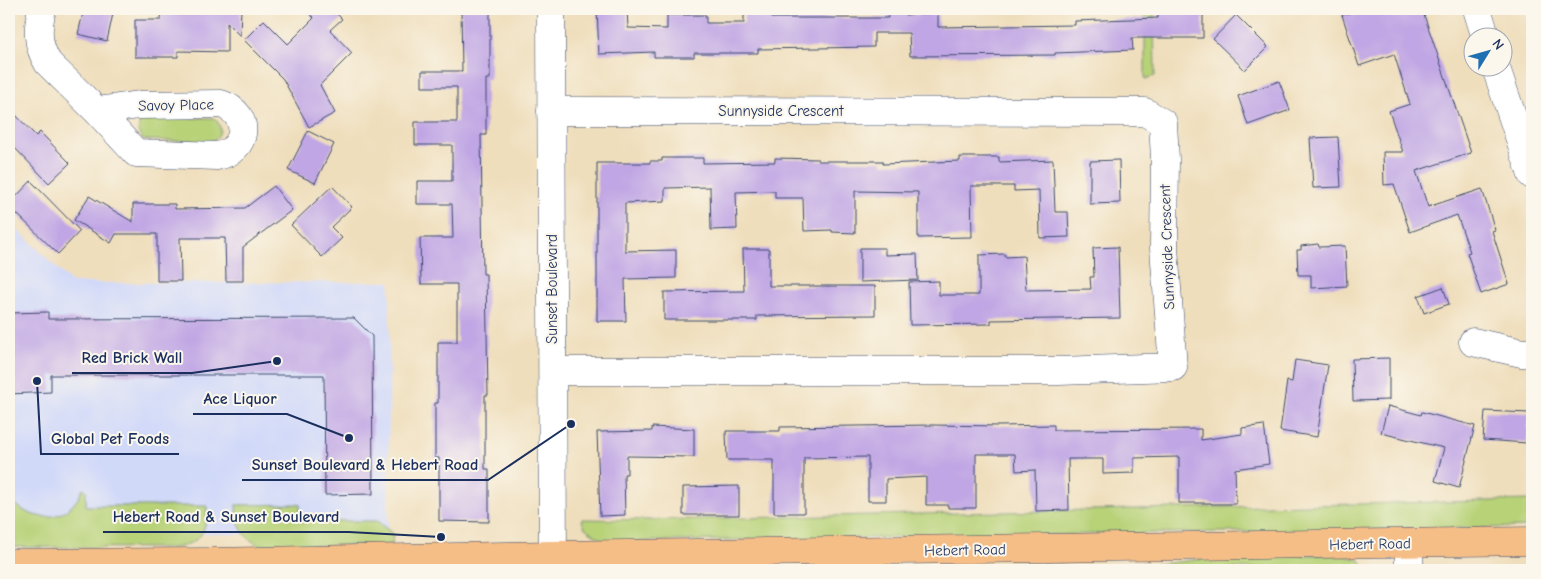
<svg xmlns="http://www.w3.org/2000/svg" width="1541" height="579" font-family="'Comic Neue',sans-serif">
<style>
.built{fill:#d1d9f9}
.green{fill:#b8d278;stroke:#6a806b}
.building{fill:#c0a6e4}
.lines{fill:none;stroke-linecap:round;stroke-linejoin:round}
.minor-casing{stroke:#3b496c;stroke-width:29}
.major-casing{stroke:#3b496c;stroke-width:29}
.minor{stroke:#fff;stroke-width:28}
.major{stroke:#f6be87;stroke-width:28}
.labels{text-anchor:middle;stroke-width:4;stroke-linejoin:round;paint-order:stroke}
.street-label{font-size:15px;fill:#1b2f5e;stroke:#fbf7ec}
.leader{fill:none;stroke:#1b2f5e;stroke-width:2}
.callout-dot{fill:#1b2f5e;stroke:#fbf7ec;stroke-width:2}
.callout-label{font-size:16px;text-anchor:middle;font-weight:bold;fill:#1b2f5e;stroke:#fbf7ec;stroke-width:4;stroke-linejoin:round;paint-order:stroke}
</style>
<rect width="100%" height="100%" fill="#fbf7ec"/>
<filter id="ink" filterUnits="userSpaceOnUse"><feTurbulence type="fractalNoise" baseFrequency=".02" numOctaves="2"/><feDisplacementMap in="SourceGraphic" scale="10" xChannelSelector="R" yChannelSelector="G"/><feConvolveMatrix kernelMatrix="1 2 1 2 8 2 1 2 1" color-interpolation-filters="sRGB"/></filter>
<filter id="wash" filterUnits="userSpaceOnUse"><feTurbulence type="fractalNoise" baseFrequency=".0096" numOctaves="4" result="noise"/><feDisplacementMap in="SourceGraphic" scale="20" xChannelSelector="R" yChannelSelector="G"/><feGaussianBlur stdDeviation="1.12" result="paint"/><feColorMatrix in="noise" values="0 0 0 0 0 0 0 0 0 0 0 0 0 0 0 0 0 1.4 0 .05"/><feComposite in="paint" operator="in"/></filter>
<g filter="url(#wash)">
<rect width="100%" height="100%" fill="#efdebc"/>
<polygon class="built" points="9,221 72,283 390,282 388,537 9,530"/>
<g class="green">
<polygon points="1145,9 1154,9 1155,76 1145,79"/>
<path d="M 144,118 L 214,118 C 223,126 222,136 211,142 L 143,140 L 138,132 L 140,121 Z"/>
<path d="M 83,488 L 86,490 L 86,506 L 207,506 C 207,532 201,543 174,548 L 9,547 L 9,497 C 13,501 18,507 23,510 C 47,525 74,514 83,488 Z"/>
<polygon points="1532,500 1532,527 605,542 585,528 581,519 653,520"/>
<path d="M 300,504 L 300,521 L 377,521 L 393,534 L 392,545 L 260,546 C 241,535 238,527 236,505 Z"/>
<polygon points="1236,555 1346,555 1360,560 1363,565 1362,567 1134,570 1134,567"/>
<polygon points="834,563 855,563 881,565 884,570 777,570"/>
</g>
<g id="blocks">
<g class="building">
<polygon points="84,9 114,9 107,41 78,34"/>
<polygon points="162,9 241,9 240,36 227,23 227,52 178,51 178,57 135,57 135,20 161,20"/>
<polygon points="304,9 332,9 342,19 330,30 352,53 320,85 335,113 309,127 283,79 244,40 264,20 288,44 314,18"/>
<polygon points="461,9 490,9 490,79 486,79 486,135 481,135 483,274 486,274 488,395 485,395 485,469 489,469 489,522 439,521 439,458 435,458 435,403 438,403 438,342 457,342 457,284 421,284 420,238 453,238 452,204 417,204 417,181 452,181 452,145 415,145 415,122 457,122 457,87 422,87 422,71 462,71"/>
<polygon points="597,9 627,9 628,28 667,29 667,15 706,15 706,23 744,23 744,9 770,9 771,18 888,18 887,9 905,9 905,15 938,13 938,27 1075,25 1075,21 1158,18 1158,9 1203,9 1203,38 1132,38 1133,50 1055,53 1055,55 910,56 909,33 874,33 874,47 758,49 758,53 694,53 694,57 654,57 654,52 599,54"/>
<polygon points="1362,9 1422,9 1471,153 1416,171 1428,207 1482,189 1495,230 1492,231 1509,284 1481,294 1467,253 1470,252 1457,215 1410,232 1394,184 1384,185 1383,152 1403,152 1389,111 1410,104 1394,54 1359,66 1342,15"/>
<polygon points="1236,15 1268,47 1245,70 1213,39"/>
<polygon points="1279,81 1290,110 1248,125 1238,96"/>
<polygon points="9,108 36,136 40,132 70,163 49,183 9,142"/>
<polygon points="308,131 334,144 315,183 288,170"/>
<polygon points="1338,137 1341,187 1313,188 1310,138"/>
<polygon points="960,157 999,157 999,162 1053,160 1055,212 1068,212 1069,237 1040,238 1039,190 1014,191 1014,186 971,186 972,237 918,238 918,192 855,191 855,233 832,232 832,230 804,231 803,198 775,198 775,191 736,192 737,229 711,230 710,187 665,188 665,201 625,203 625,251 676,250 676,278 625,279 626,321 597,321 597,163 650,163 650,161 662,161 662,158 703,158 703,163 775,162 775,158 818,159 818,161 883,161 883,164 960,161"/>
<polygon points="1119,160 1120,203 1090,204 1090,161"/>
<polygon points="31,181 80,231 58,254 9,206 9,204"/>
<polygon points="274,186 292,210 243,247 243,281 226,281 225,238 180,238 181,281 157,281 157,234 116,234 111,243 74,220 89,196 133,222 133,204 175,204 175,209 245,208"/>
<polygon points="332,186 352,207 331,227 342,238 322,257 291,225"/>
<polygon points="1318,244 1319,247 1345,246 1347,286 1311,288 1311,275 1298,275 1297,250 1301,250 1301,246"/>
<polygon points="1118,247 1120,318 991,320 991,324 910,325 909,282 939,281 939,295 979,295 979,255 1005,254 1005,257 1024,256 1026,290 1091,289 1090,277 1094,277 1093,248"/>
<polygon points="860,248 885,248 885,255 917,254 918,280 860,282"/>
<polygon points="743,249 769,249 769,286 875,286 875,315 757,316 757,320 664,320 664,292 744,291"/>
<polygon points="1443,287 1449,304 1424,313 1418,296"/>
<polygon points="48,312 48,319 354,318 372,336 373,494 325,495 324,375 51,375 51,392 9,394 9,313"/>
<polygon points="1389,358 1389,400 1353,401 1352,359"/>
<polygon points="1295,360 1328,365 1317,437 1280,431 1287,381 1292,382"/>
<polygon points="1388,406 1421,415 1422,412 1475,426 1459,488 1435,481 1444,448 1381,433"/>
<polygon points="1485,411 1529,413 1527,443 1483,440"/>
<polygon points="932,425 1000,426 1054,425 1054,430 1201,429 1201,440 1242,434 1242,428 1264,425 1269,464 1235,469 1236,504 1211,504 1211,503 1179,503 1179,457 1134,458 1134,473 1103,474 1103,459 1068,459 1069,510 1036,511 1035,470 1016,471 1015,454 976,454 976,508 948,508 948,505 926,505 926,477 886,479 886,501 868,501 868,457 804,458 804,513 774,513 774,460 727,460 726,431 780,431 780,427"/>
<polygon points="652,427 694,429 694,457 627,456 627,474 624,474 625,515 600,516 597,432 652,431"/>
<polygon points="739,486 739,515 683,515 683,487"/>
</g>
</g>
</g>
<g filter="url(#ink)">
<use href="#blocks" fill-opacity="0" stroke="#3b496c" stroke-width="1"/>
<g class="lines">
<defs>
<g id="minor">
<path d="M 42,9 C 37,29 37,45 48,63 L 97,111 L 136,153 L 217,156 C 248,151 252,114 221,104 L 139,105 L 97,111"/>
<polyline points="551,9 553,570"/>
<polyline points="1477,9 1486,38"/>
<polyline points="1496,68 1532,175"/>
<polyline points="551,111 1145,112 1163,123 1165,159 1164,248 1173,367 1059,371 553,371"/>
<polyline points="1473,342 1522,353 1532,353"/>
<polyline points="1409,543 1409,570"/>
</g>
<polyline id="major" points="9,563 210,562 553,555 1532,541"/>
</defs>
<use href="#minor" class="minor-casing"/>
<use href="#major" class="major-casing"/>
<use href="#minor" class="minor"/>
<use href="#major" class="major"/>
</g>
</g>
<g class="labels">
<g class="street-label">
<text transform="translate(176 105) rotate(-1)" y="5">Savoy Place</text>
<text x="781" y="116">Sunnyside Crescent</text>
<text transform="translate(1167 247) rotate(-92)" y="5">Sunnyside Crescent</text>
<text transform="translate(552 289) rotate(-90)" y="5">Sunset Boulevard</text>
<text transform="translate(1370 544) rotate(-1)" y="5">Hebert Road</text>
<text transform="translate(965 550) rotate(-1)" y="5">Hebert Road</text>
</g>
</g>
<path class="leader" d="M277 361L192 373H72M349 438L287 414H193M37 381L41 454H179M571 424L488 480H242M441 537L349 532H103"/>
<g class="callout-dot">
<circle cx="277" cy="361" r="5"/>
<circle cx="349" cy="438" r="5"/>
<circle cx="37" cy="381" r="5"/>
<circle cx="571" cy="424" r="5"/>
<circle cx="441" cy="537" r="5"/>
</g>
<g class="callout-label">
<text x="132" y="363">Red Brick Wall</text>
<text x="240" y="404">Ace Liquor</text>
<text x="110" y="444">Global Pet Foods</text>
<text x="365" y="470">Sunset Boulevard &amp; Hebert Road</text>
<text x="226" y="522">Hebert Road &amp; Sunset Boulevard</text>
</g>
<rect width="1541" height="579" fill="none" stroke="#fbf7ec" stroke-width="30"/>
<g transform="translate(1488 52) rotate(53)"><circle r="24" fill="#fbf7ec" stroke="#a1a7b3"/>
<path d="M0-4L9 19L0 12L-9 19Z" fill="#1f6fb2"/>
<text y="-8" font-size="14" font-weight="bold" text-anchor="middle" fill="#1b2f5e">N</text>
</g>
</svg>
